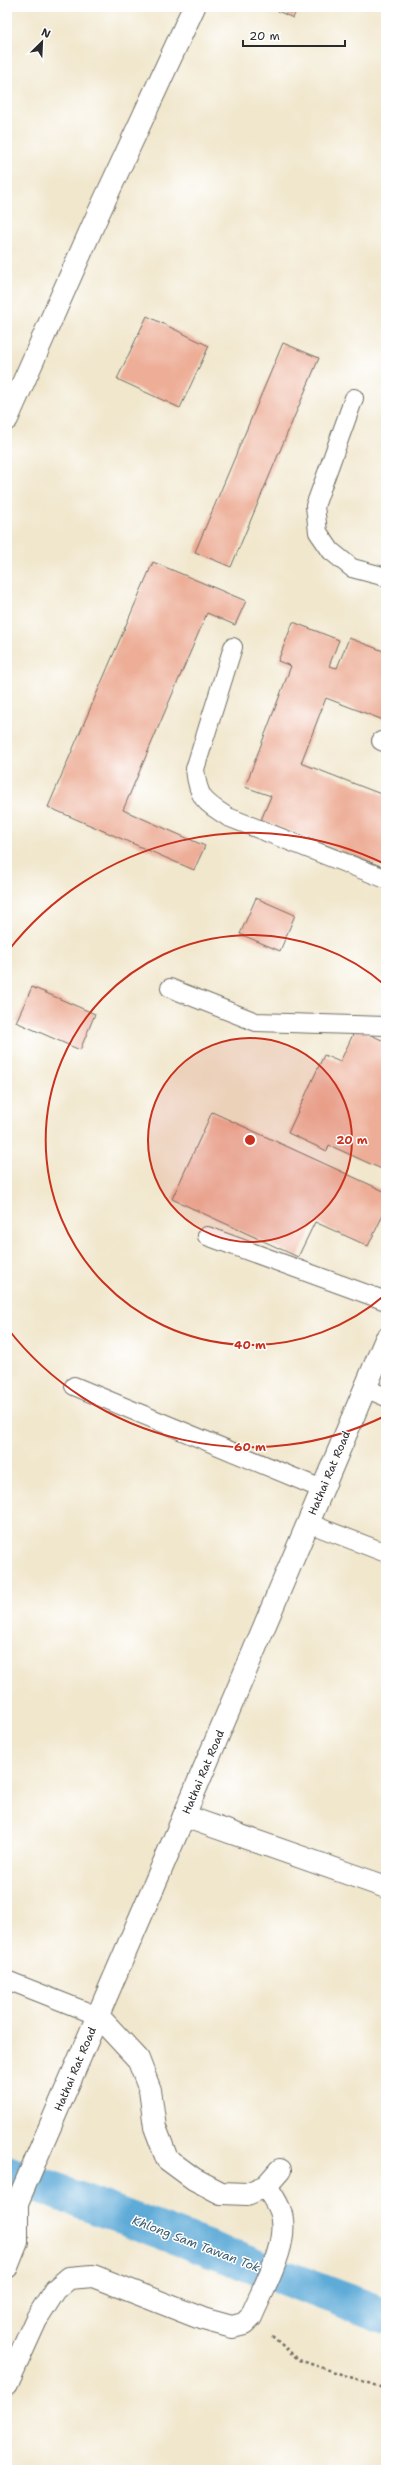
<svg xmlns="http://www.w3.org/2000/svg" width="393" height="2477" font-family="'Shantell Sans',sans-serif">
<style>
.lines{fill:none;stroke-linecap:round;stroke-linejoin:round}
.canal{stroke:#5eabd8;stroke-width:36}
.building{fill:#edad96}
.service-casing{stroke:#706d64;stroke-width:20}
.minor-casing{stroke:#706d64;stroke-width:24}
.secondary-casing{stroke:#706d64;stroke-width:24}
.path{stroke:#706d64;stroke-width:2.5;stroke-dasharray:3 3;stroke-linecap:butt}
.service{stroke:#fff;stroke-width:18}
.minor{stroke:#fff;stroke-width:22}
.secondary{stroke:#fff;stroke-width:22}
.ring{fill:none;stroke:#c8321e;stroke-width:2}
.labels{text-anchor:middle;stroke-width:3;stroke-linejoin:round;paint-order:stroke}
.street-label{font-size:11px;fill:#2b2b2b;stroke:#fff}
.water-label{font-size:12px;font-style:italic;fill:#3f5e70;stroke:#fff}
.centre{fill:#c8321e;stroke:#fff;stroke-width:2}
.ring-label{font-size:12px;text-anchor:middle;font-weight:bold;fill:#c8321e;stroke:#fff;stroke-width:3;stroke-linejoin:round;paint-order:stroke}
</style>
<rect width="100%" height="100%" fill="#fff"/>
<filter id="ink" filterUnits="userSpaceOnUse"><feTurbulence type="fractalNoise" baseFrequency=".025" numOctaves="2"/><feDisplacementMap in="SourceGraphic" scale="8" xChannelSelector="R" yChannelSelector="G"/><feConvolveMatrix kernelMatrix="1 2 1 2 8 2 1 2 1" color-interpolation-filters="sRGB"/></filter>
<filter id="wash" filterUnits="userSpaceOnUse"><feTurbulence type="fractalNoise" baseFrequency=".012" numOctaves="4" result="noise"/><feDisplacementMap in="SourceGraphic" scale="16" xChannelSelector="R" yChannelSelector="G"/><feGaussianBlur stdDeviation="0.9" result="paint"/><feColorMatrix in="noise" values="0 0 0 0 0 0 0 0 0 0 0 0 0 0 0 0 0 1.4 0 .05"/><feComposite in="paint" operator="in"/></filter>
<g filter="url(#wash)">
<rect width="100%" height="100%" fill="#f1e7cd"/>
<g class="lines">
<polyline class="canal" points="7,2173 386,2316"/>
</g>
<g id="blocks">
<g class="building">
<polygon points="269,7 298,7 293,18"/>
<polygon points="147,316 209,346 180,408 117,379"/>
<polygon points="283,343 319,358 231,567 195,552"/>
<polygon points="153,562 246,601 235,625 207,613 123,810 205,846 194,870 48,807"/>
<polygon points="293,622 339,640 329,666 337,668 349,638 386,652 386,721 326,698 301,763 386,796 386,868 261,820 271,796 245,787 291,666 278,661"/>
<polygon points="256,898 295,915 280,951 240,934"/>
<polygon points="32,987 95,1014 80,1050 16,1022"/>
<polygon points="356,1028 386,1042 386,1112 383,1118 386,1119 386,1171 329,1145 327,1151 288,1133 324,1055 340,1062"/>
<polygon points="212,1112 386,1192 386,1209 368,1246 315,1222 298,1257 172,1199"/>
</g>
</g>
</g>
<g filter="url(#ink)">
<use href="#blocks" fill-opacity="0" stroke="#706d64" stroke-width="1"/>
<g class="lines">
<defs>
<g id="service">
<polyline points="354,398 315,506 318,532 331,551 352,568 386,577"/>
<path d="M 233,647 L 195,769 C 198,798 204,802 228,817 L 386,879"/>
<polyline points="381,741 386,743"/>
<polyline points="170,988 256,1022 386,1026"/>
<polyline points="207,1236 386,1301"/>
<polyline points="74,1386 322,1489"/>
<polyline points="365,1388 386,1397"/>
<polyline points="308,1523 386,1553"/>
<polyline points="7,1980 98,2016"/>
</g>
<g id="minor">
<polyline points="7,419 94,223 194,7"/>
<polyline points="184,1816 386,1887"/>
<polyline points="98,2016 138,2059 150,2090 155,2127 167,2159 194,2179 221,2193 247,2194 266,2186 280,2170"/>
<path d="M 7,2384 L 36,2320 L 55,2290 L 69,2278 L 93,2276 L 203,2319 L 232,2327 L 244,2324 L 251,2317 C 263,2288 291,2242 280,2211 C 277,2202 271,2194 266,2186"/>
</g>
<g id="secondary">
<polyline points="7,2213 17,2203 184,1816 386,1339"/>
<polyline points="7,2267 17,2242 17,2203"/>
</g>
</defs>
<use href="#service" class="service-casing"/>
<use href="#minor" class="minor-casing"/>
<use href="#secondary" class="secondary-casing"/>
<polyline class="path" points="272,2336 299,2360 386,2389"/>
<use href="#service" class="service"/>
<use href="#minor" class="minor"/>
<use href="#secondary" class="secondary"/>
</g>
</g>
<circle cx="250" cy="1140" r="102" fill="#c8321e" fill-opacity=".12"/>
<g class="ring">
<circle cx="250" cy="1140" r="102"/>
<path d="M386 1294A205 205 0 1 1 386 986"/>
<path d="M385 1416A307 307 0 0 1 8 1329M8 951A307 307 0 0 1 385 864"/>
</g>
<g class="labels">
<g class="street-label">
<text transform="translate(329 1473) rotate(-67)" y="4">Hathai Rat Road</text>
<text transform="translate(203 1772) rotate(-67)" y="4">Hathai Rat Road</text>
<text transform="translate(75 2069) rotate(-67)" y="4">Hathai Rat Road</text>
</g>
<g class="water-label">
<text transform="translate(196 2244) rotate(21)" y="4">Khlong Sam Tawan Tok</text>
</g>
</g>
<circle cx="250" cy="1140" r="6" class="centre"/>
<g class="ring-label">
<text x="352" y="1144">20 m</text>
<text x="250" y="1349">40 m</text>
<text x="250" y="1451">60 m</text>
</g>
<rect width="393" height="2477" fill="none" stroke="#fff" stroke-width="24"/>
<g transform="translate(42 42) rotate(24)" stroke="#ffffff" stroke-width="3" paint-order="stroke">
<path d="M0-3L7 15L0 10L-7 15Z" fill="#2b2b2b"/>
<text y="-6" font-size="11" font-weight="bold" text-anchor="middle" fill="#2b2b2b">N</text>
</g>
<path d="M243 40v6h102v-6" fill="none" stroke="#2b2b2b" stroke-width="2"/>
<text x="249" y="40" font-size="12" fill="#2b2b2b" stroke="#ffffff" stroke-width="3" paint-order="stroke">20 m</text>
</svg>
